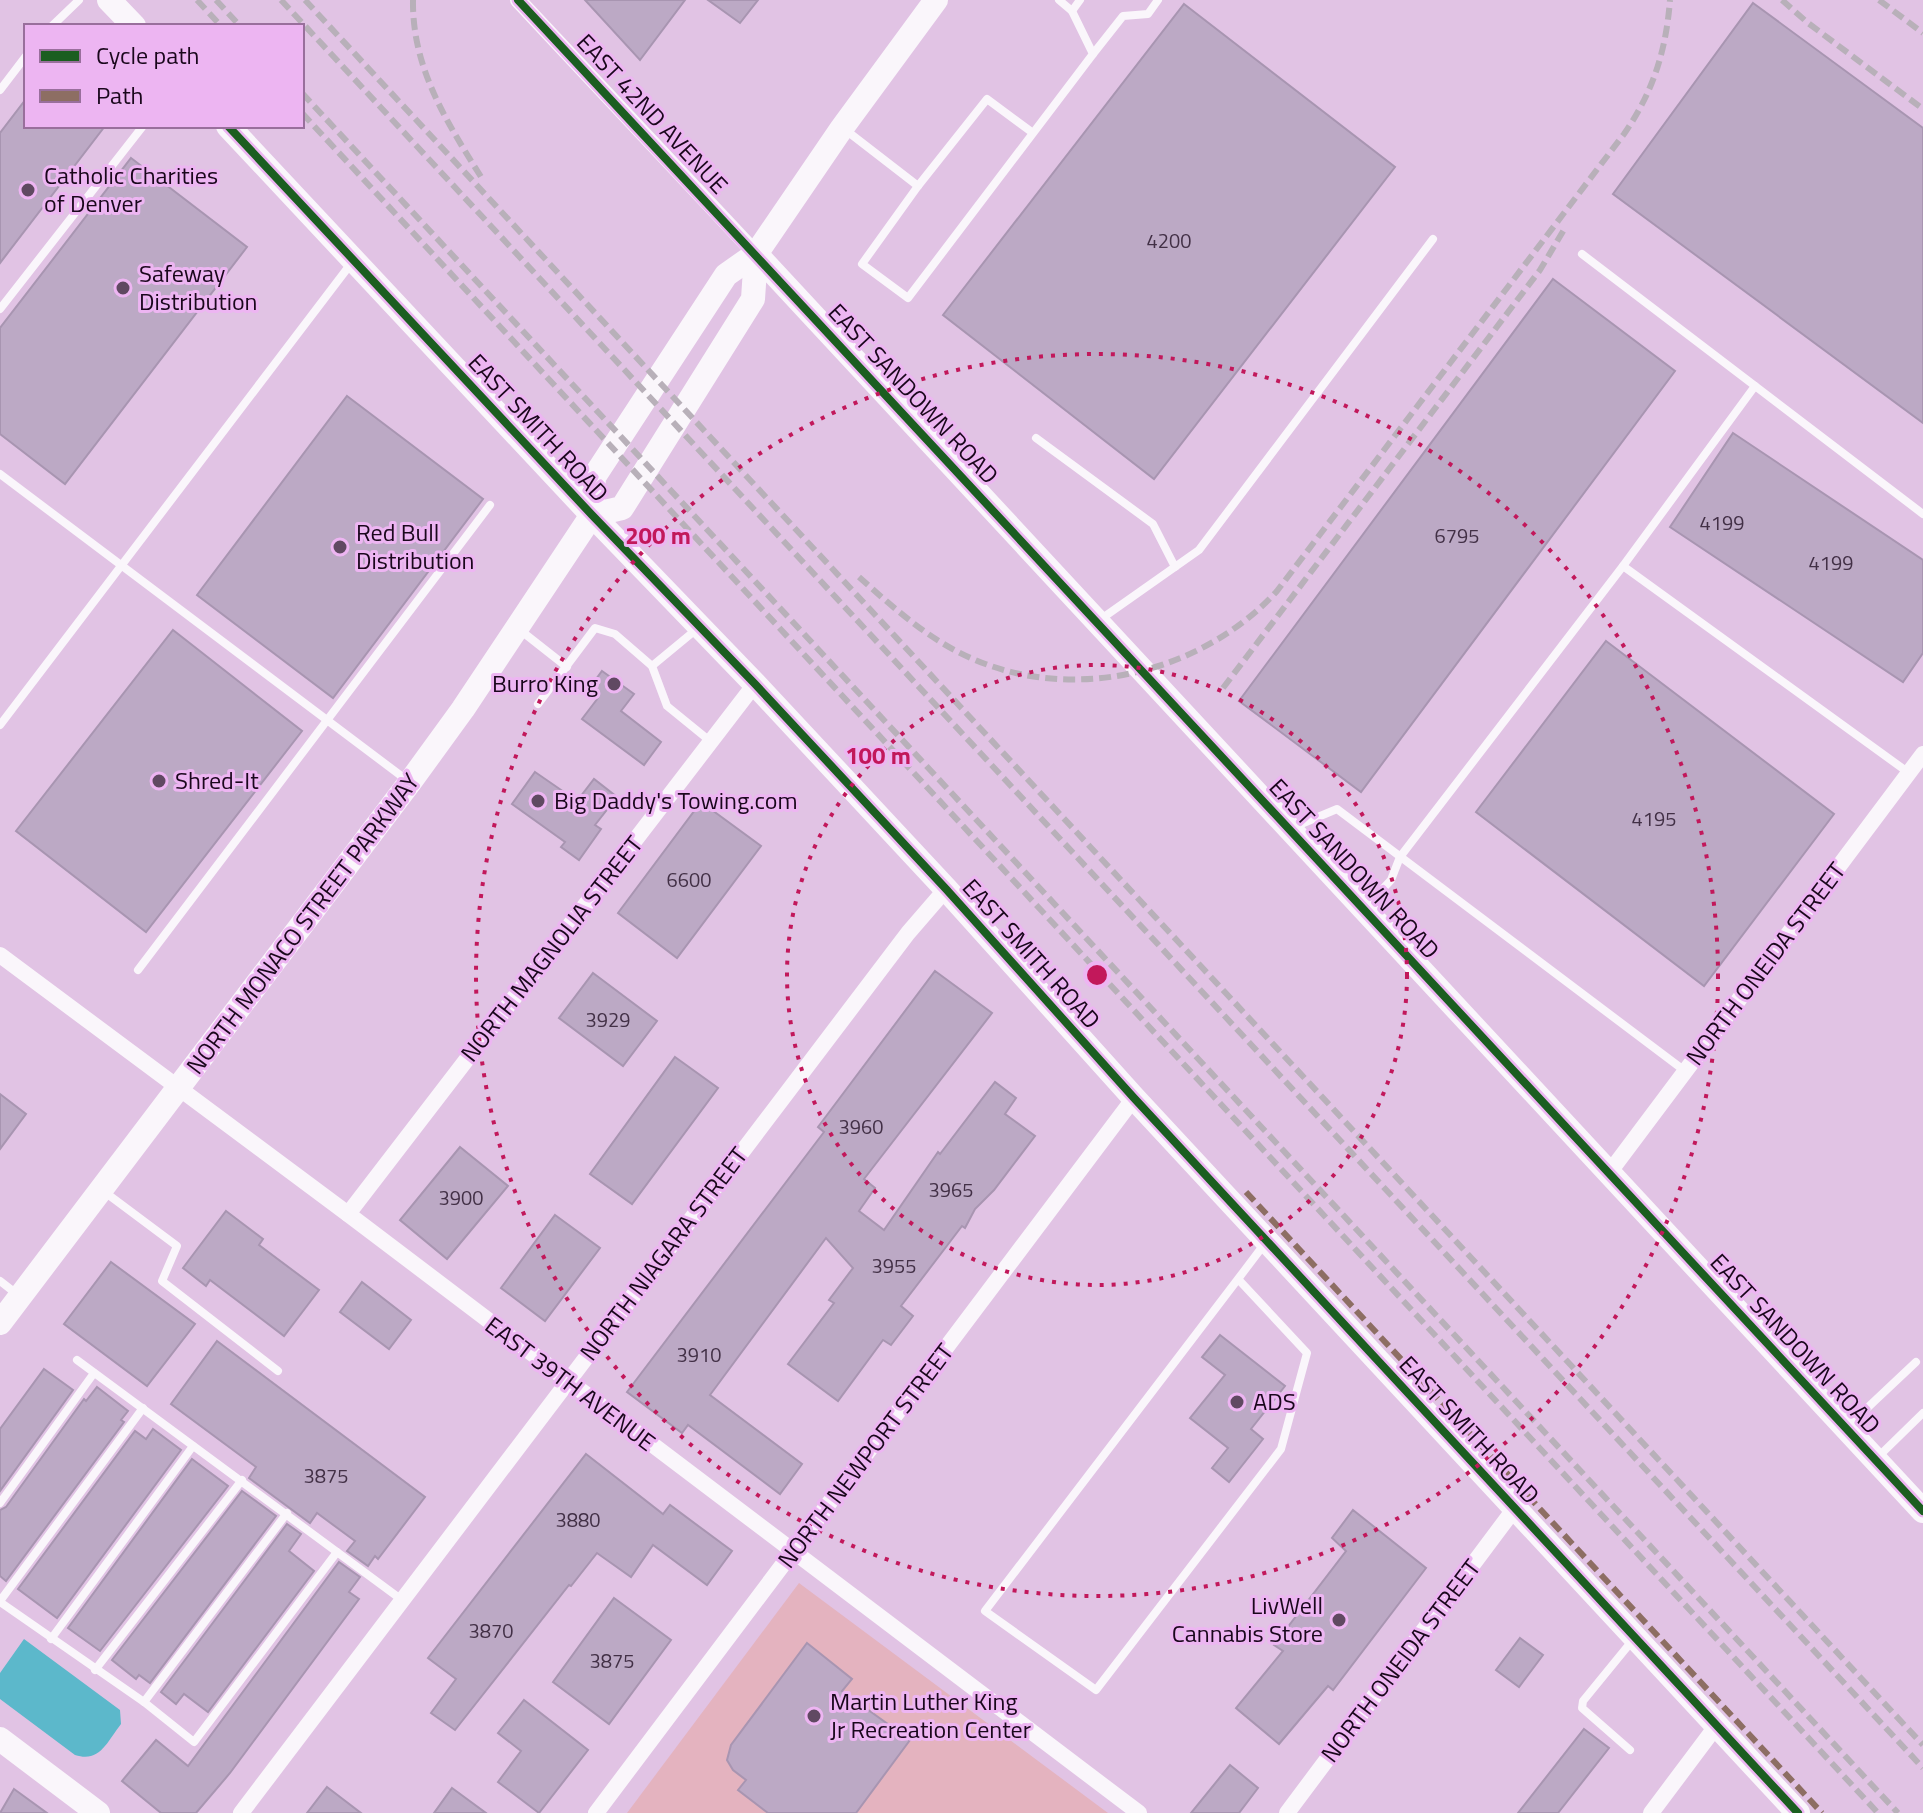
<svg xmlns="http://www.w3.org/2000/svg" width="1923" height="1813" font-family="'Titillium Web',sans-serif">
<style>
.green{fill:#e4b3bf}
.water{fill:#5cb8cb}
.building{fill:#bca9c5;stroke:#a895b1;stroke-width:2}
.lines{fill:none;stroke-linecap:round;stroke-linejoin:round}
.lane{stroke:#faf6fb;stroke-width:8}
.street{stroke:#faf6fb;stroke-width:16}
.secondary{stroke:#faf6fb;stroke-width:24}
.rail{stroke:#b8b0b9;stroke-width:6;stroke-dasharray:12 6;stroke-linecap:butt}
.quiet{stroke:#8d6e63;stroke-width:6;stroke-dasharray:12 6;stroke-linecap:butt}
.cycleway-casing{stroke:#edb5f2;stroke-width:13}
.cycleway{stroke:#1b5e20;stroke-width:8}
.ring{fill:none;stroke:#c2185b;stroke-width:4;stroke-dasharray:4 8}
.poi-dot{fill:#604962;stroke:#edb5f2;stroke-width:3}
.labels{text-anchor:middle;stroke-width:6;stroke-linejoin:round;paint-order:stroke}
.number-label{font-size:20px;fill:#423046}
.street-label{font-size:24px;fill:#1a071c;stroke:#edb5f2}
.poi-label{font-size:24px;fill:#1a071c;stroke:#edb5f2;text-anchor:start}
.centre{fill:#c2185b;stroke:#edb5f2;stroke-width:4}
.ring-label{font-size:24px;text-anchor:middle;font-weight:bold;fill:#c2185b;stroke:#edb5f2;stroke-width:6;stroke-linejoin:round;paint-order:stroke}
</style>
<rect width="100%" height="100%" fill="#e1c3e4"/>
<polygon class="green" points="799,1583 1108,1813 627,1813"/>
<path class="water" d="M 24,1639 L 120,1710 L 121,1724 C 107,1742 100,1763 75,1755 L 0,1699 L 0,1673 Z"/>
<g class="building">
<polygon points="585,0 685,0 640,60"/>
<polygon points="708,0 758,0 740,23"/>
<polygon points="1753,3 1923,128 1923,423 1613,194"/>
<polygon points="1184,4 1395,167 1154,479 943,315"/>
<polygon points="26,99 26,126 105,126 0,263 0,133"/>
<polygon points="131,158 247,247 65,484 0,434 0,328"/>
<polygon points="1553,279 1675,371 1361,792 1239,701"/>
<polygon points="347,396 483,499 333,698 197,595"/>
<polygon points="1733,433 1923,560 1923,653 1903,682 1670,527"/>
<polygon points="173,630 302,731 146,932 16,831"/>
<polygon points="1606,641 1834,814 1704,986 1476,812"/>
<polygon points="602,671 634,694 621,711 661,742 644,765 582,719 598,698 588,690"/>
<polygon points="535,772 577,801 594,779 617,797 595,825 601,829 579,860 561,847 565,842 512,804"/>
<polygon points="701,802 761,846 677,958 618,913"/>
<polygon points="935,971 992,1013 864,1179 875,1188 859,1211 884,1230 938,1152 940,1154 995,1082 1016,1098 1005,1114 1035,1136 994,1190 975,1209 965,1228 962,1226 901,1306 913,1316 891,1345 883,1340 838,1401 788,1364 834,1303 829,1300 853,1268 826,1238 710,1395 802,1464 780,1494 688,1425 682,1433 627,1392 824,1132 818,1127"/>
<polygon points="593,973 657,1021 623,1066 559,1018"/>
<polygon points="675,1057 718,1088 632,1204 590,1174"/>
<polygon points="0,1094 26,1114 0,1149"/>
<polygon points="460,1147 508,1186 447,1259 400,1220"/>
<polygon points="226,1211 263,1239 259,1245 319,1290 284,1336 210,1280 206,1286 183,1268"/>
<polygon points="555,1215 600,1248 545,1321 501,1288"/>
<polygon points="111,1262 195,1324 147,1386 64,1324"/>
<polygon points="362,1282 411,1320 389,1349 340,1312"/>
<polygon points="1220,1335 1285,1386 1251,1429 1263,1439 1229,1482 1212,1468 1228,1448 1190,1418 1225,1375 1202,1357"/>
<polygon points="217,1341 425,1497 378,1559 375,1556 368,1566 347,1551 355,1541 317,1513 310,1523 249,1478 256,1467 171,1404"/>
<polygon points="44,1369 73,1390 0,1491 0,1429"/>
<polygon points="97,1387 128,1411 121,1420 124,1422 6,1581 0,1576 0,1510 6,1507 84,1399 86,1401"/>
<polygon points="153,1429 181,1450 57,1618 18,1589 135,1431 146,1439"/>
<polygon points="586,1454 663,1514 670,1505 732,1551 707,1585 653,1545 631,1577 597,1553 571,1586 569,1585 455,1730 431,1713 456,1679 428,1658"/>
<polygon points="192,1459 228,1486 100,1651 68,1628"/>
<polygon points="242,1491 276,1516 150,1683 139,1675 136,1679 112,1660"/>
<polygon points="1353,1510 1426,1568 1333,1690 1328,1686 1279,1744 1236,1708 1283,1651 1274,1645 1346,1551 1332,1538"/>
<polygon points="287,1524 301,1534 289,1551 314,1571 208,1712 184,1694 176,1704 161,1692"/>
<polygon points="339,1562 360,1577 349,1592 359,1599 230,1773 196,1813 161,1813 122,1781 156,1740 188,1766"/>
<polygon points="614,1598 671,1640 609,1724 553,1682"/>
<polygon points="1520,1638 1543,1655 1519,1687 1496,1670"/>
<polygon points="807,1643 852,1679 842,1691 910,1740 856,1813 768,1813 738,1790 746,1780 733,1770 727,1760 731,1745"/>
<polygon points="524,1700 588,1750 539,1813 498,1782 521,1751 498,1733"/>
<polygon points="1584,1729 1609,1748 1558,1813 1518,1813"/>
<polygon points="1230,1765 1258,1788 1239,1813 1191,1813"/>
<polygon points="327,1787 361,1813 307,1813"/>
<polygon points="452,1788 486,1813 434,1813"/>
<polygon points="14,1789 47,1813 0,1813"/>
</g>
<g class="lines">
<g class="lane">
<polyline points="1072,11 1080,0"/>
<polyline points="52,26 79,0"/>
<polyline points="1093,54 1123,16 1148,14 1158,0"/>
<polyline points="0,90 26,56"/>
<polyline points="843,128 918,186"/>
<polyline points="1033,133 987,99 918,186 862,264 908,298 1093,54 1072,11 1059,0"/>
<polyline points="1582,254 1923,514"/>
<polyline points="0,309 143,126"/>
<polyline points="1036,438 1153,524 1175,567"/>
<polyline points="0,474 408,781"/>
<polyline points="1623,566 1909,773"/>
<polyline points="1101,619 1199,550 1433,239"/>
<polyline points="520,630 567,667"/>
<polyline points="652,666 698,628"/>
<polyline points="538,704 595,628 615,634 652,666 667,706 710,741"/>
<polyline points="0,725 353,261"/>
<polyline points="1294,827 1337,809 1685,1071"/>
<polyline points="1366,907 1391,880 1400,857 1623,566 1755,386"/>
<polyline points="138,970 490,505"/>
<polyline points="102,1190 177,1246 162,1281 278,1371"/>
<polyline points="1238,1279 1307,1353 1281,1449 1096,1690 985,1611 1238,1279 1266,1242"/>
<polyline points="0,1281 18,1295"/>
<polyline points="77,1360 402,1600"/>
<polyline points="1847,1427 1916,1362"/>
<polyline points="1879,1456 1923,1413"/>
<polyline points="0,1503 94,1373"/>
<polyline points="0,1601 143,1408"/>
<polyline points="0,1602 144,1702 194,1742 337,1552"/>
<polyline points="51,1639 193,1446"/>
<polyline points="95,1670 242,1480"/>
<polyline points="144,1702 287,1513"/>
<polyline points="1630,1750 1582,1708 1583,1701 1632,1641"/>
</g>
<g class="street">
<polyline points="518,0 756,254"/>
<polyline points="0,955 348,1214 1139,1813"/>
<polyline points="1609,1173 1923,754"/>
<polyline points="348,1214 755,684"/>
<polyline points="241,1813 908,933 946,889"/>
<polyline points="596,1813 1134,1098"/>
<polyline points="1287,1813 1515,1508"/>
<polyline points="1651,1813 1717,1725"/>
</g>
<g class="secondary">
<polyline points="109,0 134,26"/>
<polyline points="228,126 592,515 755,684 946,889 1134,1098 1798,1813"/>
<polyline points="756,254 1923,1511"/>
<polyline points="592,515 594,477 726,275 756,254 842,128 936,0"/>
<polyline points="592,515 622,508 753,299 756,254"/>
<polyline points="0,1323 410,782 463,709 592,515"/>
<polyline points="0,1739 98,1813"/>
</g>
<g class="rail">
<polyline points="197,0 221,26"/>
<polyline points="216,0 240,26"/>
<polyline points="281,0 1923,1768"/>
<polyline points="305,0 1923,1745"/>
<path d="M 413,0 C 412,69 448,124 483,180"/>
<polyline points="1782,0 1808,23 1923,109"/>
<polyline points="1879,0 1923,33"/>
<polyline points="302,93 1898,1813"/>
<polyline points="302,113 1878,1813"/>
<path d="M 859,577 C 895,609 929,640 973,659 C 1076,704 1203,672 1277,591 L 1624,134 C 1653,92 1666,51 1670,0"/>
<polyline points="1223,688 1540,270 1565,228"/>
</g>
<polyline class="quiet" points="1246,1192 1822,1813"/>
<defs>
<g id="cycleway">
<polyline points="518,0 1923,1511"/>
<polyline points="228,126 592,515 755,684 946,889 1134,1098 1798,1813"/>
</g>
</defs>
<use href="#cycleway" class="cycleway-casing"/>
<use href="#cycleway" class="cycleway"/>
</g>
<g class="ring">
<circle cx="1097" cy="975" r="310"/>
<circle cx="1097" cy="975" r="621"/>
</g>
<g class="poi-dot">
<circle cx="28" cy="190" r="8"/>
<circle cx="123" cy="288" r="8"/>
<circle cx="340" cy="547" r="8"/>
<circle cx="614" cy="684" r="8"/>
<circle cx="159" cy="781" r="8"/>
<circle cx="538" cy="801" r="8"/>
<circle cx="1237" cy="1402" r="8"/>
<circle cx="1339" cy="1620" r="8"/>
<circle cx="814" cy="1716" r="8"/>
</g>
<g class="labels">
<g class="number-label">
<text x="1169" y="248">4200</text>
<text x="1722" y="530">4199</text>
<text x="1457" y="543">6795</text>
<text x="1831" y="570">4199</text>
<text x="1654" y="826">4195</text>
<text x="689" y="887">6600</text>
<text x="608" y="1027">3929</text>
<text x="861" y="1134">3960</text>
<text x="951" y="1197">3965</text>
<text x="461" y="1205">3900</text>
<text x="894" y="1273">3955</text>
<text x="699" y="1362">3910</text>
<text x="326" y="1483">3875</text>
<text x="578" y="1527">3880</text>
<text x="491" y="1638">3870</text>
<text x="612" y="1668">3875</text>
</g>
<g class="street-label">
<text transform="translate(652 114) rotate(47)" y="8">EAST 42ND AVENUE</text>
<text transform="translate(913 394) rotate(47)" y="8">EAST SANDOWN ROAD</text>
<text transform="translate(538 428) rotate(47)" y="8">EAST SMITH ROAD</text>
<text transform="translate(1354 869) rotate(47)" y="8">EAST SANDOWN ROAD</text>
<text transform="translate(303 924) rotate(-53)" y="8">NORTH MONACO STREET PARKWAY</text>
<text transform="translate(552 949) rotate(-52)" y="8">NORTH MAGNOLIA STREET</text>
<text transform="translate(1031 954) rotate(48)" y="8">EAST SMITH ROAD</text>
<text transform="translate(1766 964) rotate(-53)" y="8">NORTH ONEIDA STREET</text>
<text transform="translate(664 1254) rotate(-53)" y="8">NORTH NIAGARA STREET</text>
<text transform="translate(1795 1344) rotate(47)" y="8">EAST SANDOWN ROAD</text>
<text transform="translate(570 1384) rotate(37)" y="8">EAST 39TH AVENUE</text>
<text transform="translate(1469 1430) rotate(47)" y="8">EAST SMITH ROAD</text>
<text transform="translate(866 1456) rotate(-53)" y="8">NORTH NEWPORT STREET</text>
<text transform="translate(1401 1661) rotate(-53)" y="8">NORTH ONEIDA STREET</text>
</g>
<g class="poi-label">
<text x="44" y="184">Catholic Charities<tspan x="44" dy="28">of Denver</tspan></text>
<text x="139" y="282">Safeway<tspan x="139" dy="28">Distribution</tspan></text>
<text x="356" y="541">Red Bull<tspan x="356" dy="28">Distribution</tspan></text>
<text x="598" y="692" text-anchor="end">Burro King</text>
<text x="175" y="789">Shred-It</text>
<text x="554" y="809">Big Daddy's Towing.com</text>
<text x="1253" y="1410">ADS</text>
<text x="1323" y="1614" text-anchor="end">LivWell<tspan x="1323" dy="28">Cannabis Store</tspan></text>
<text x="830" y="1710">Martin Luther King<tspan x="830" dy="28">Jr Recreation Center</tspan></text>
</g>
</g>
<circle cx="1097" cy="975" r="12" class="centre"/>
<g class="ring-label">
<text x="658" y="544">200 m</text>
<text x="878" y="764">100 m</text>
</g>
<rect x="24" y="24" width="280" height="104" fill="#edb5f2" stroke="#996f9c" stroke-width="2"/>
<rect x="40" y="50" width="40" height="12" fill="#1b5e20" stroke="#996f9c" stroke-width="2"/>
<text x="96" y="64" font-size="24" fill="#1a071c">Cycle path</text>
<rect x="40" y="90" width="40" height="12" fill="#8d6e63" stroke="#996f9c" stroke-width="2"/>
<text x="96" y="104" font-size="24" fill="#1a071c">Path</text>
</svg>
